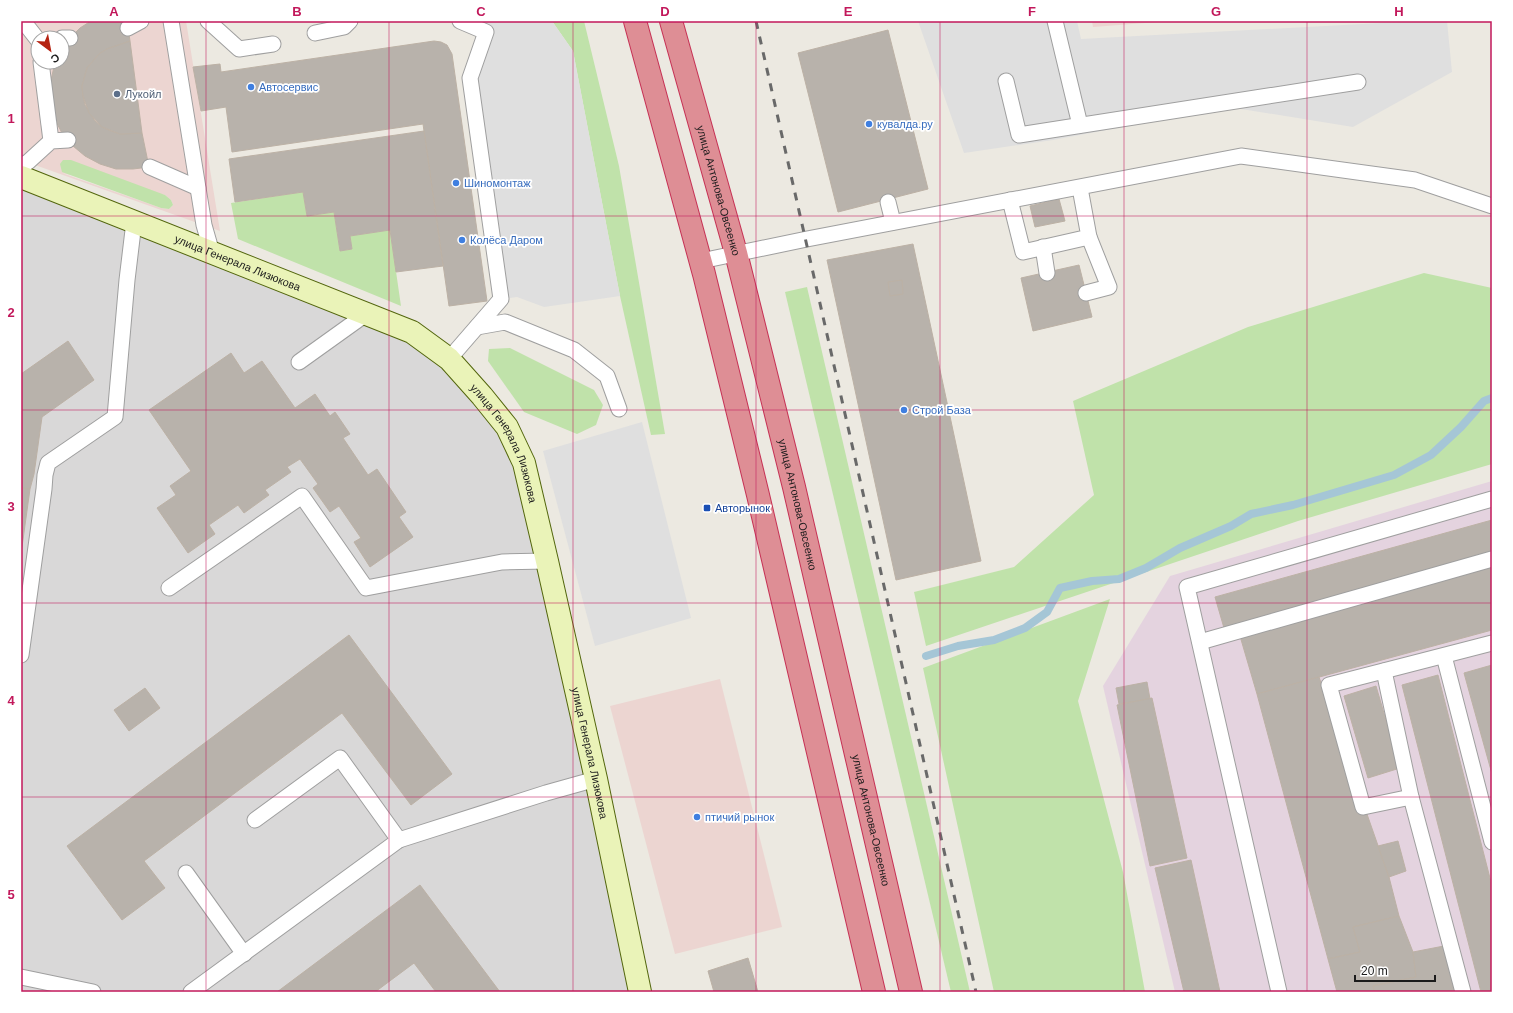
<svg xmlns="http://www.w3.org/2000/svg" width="1513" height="1013" font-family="Arial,sans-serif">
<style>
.residential{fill:#d9d8d8}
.commercial{fill:#ecd5d1;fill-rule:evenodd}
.industrial{fill:#e4d3df}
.grass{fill:#c0e2aa}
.parking{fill:#dfdfdf}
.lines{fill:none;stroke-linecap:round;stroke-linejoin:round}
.stream{stroke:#a5c6d6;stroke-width:8}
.building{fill:#b8b2ab;stroke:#bcb1a5}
.lane-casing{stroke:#9f9f9f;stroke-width:17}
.secondary-casing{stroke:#53660d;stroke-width:24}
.highway-casing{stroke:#c63255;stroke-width:24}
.lane{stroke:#fff;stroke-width:15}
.secondary{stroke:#eaf3b8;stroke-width:22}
.highway{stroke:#de8e95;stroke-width:22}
.rail{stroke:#696969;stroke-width:3;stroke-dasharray:8 8;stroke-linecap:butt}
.grid{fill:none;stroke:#c2185b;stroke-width:1;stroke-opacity:0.55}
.shop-dot{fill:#3f7fe0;stroke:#fff;stroke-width:1.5}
.service-dot{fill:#5c6f8a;stroke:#fff;stroke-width:1.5}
.transit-dot{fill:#1a4fb4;stroke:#fff;stroke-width:1.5}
.labels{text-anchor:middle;stroke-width:3.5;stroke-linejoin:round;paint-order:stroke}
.shop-label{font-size:11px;fill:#366cbe;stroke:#fff;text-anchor:start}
.service-label{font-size:11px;fill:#4e5e75;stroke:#fff;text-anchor:start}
.street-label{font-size:11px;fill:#1b1b1b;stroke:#fff}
.transit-label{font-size:11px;fill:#164399;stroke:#fff;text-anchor:start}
.neatline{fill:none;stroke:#c2185b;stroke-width:1.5}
.grid-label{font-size:13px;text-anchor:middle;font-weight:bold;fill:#c2185b}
</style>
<rect width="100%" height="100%" fill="#ece9e1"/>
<polygon class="residential" points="21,177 412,332 507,427 640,992 21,992"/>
<g class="commercial">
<path d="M 21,21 L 186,21 L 220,231 L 21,160 ZM 38,38 L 62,38 L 62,62 L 38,62 ZM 62,173 L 165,195 L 171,200 L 173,205 L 169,209 L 161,208 Z"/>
<polygon points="1092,21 1171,21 1093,27"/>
<polygon points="720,679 782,927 675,954 610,706"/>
</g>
<polygon class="industrial" points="1492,481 1492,992 1175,992 1103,686 1170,576"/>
<g class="grass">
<polygon points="552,21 584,21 619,166 665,434 651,435 620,296 573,51"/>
<polygon points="63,160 71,160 165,195 171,200 173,205 169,209 161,208 62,172 60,164"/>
<polygon points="303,192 307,216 334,212 340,251 352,249 350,236 390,230 401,306 238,239 231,203"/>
<polygon points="1424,273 1492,288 1492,464 1298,521 926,646 914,592 1014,567 1094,495 1073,401 1248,327"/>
<polygon points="807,287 970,992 951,992 785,292"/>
<polygon points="510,348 594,390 603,405 596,425 577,434 524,412 488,361 489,349"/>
<polygon points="1110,599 1078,701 1123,872 1145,992 994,992 923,668"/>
</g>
<g class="parking">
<polygon points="460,21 552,21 573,51 620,296 544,307 517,297 501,299 470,78 486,32"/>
<polygon points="918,21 1077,21 1081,39 1418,21 1447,21 1452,72 1353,127 1229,107 1053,140 964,153"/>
<polygon points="642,422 691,618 595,646 543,451"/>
</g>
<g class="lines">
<polyline class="stream" points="926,656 958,646 994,640 1025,628 1047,612 1060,588 1092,581 1119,579 1146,568 1180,548 1231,526 1251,514 1293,505 1394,475 1431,455 1461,427 1484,401 1492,398"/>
</g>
<g class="building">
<polygon points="91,21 127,21 130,41 107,49 99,54 87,68 82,86 83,96 85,105 95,121 102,127 111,131 120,134 142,133 149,167 133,169 116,169 100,164 85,156 73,146 62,133 54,118 50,85 55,62 62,62 62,48 68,40 80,28"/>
<polygon points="888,30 928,189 838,212 798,53"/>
<polygon points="130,41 142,133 120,134 102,127 89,113 83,96 82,86 87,68 99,54 107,49"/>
<polygon points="434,41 441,42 447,45 452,54 487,301 449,306 423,124 232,152 226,107 201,111 193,67 220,64 221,72"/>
<polygon points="424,131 443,266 396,272 390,230 350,236 352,249 340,251 334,212 307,216 303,192 235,202 229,159"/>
<polygon points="1059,199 1065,221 1035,227 1030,206"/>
<polygon points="913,244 981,561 896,580 827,260"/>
<polygon points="1079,265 1092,317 1033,331 1021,278"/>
<polygon points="902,280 903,294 890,296 888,282"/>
<polygon points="68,341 94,380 42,417 34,474 30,489 21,488 21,374"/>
<polygon points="231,353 244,373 262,361 295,408 315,394 330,416 335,412 350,434 343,438 368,475 377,469 406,512 399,517 413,537 370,567 354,542 361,538 339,506 330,512 313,488 318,484 300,459 287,467 291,472 265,490 269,495 244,513 238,505 209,525 215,534 188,553 157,508 176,495 170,486 191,471 149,410"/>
<polygon points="21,488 30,489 21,554"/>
<polygon points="1492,520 1492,553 1224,628 1215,597"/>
<polygon points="1492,567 1492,630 1257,694 1240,636"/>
<polygon points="349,635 452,774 411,805 342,713 144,861 165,888 122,920 67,846"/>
<polygon points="1492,665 1492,774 1464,673"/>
<polygon points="1438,675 1492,886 1492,992 1481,992 1402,685"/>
<polygon points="1319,677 1389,877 1399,916 1353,927 1360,952 1328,959 1257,694"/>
<polygon points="1147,682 1150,699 1119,704 1116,688"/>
<polygon points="1376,686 1400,768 1368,778 1344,696"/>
<polygon points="145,688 160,708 129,731 114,710"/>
<polygon points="1152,698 1187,858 1150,866 1117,705"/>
<polygon points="1398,841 1406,871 1389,877 1378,846"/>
<polygon points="1191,860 1220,992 1184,992 1155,868"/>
<polygon points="420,885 500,992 436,992 414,963 375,992 277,992"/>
<polygon points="1399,916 1413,952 1416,977 1373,986 1375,992 1337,992 1328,959 1360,952 1353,927"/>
<polygon points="1449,945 1461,992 1375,992 1373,986 1416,977 1413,952"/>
<polygon points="748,958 758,992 714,992 708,971"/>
</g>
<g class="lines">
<defs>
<g id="lane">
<polyline points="23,21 38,40"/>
<polyline points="171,21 204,225 212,253"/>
<polyline points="208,21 239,49 273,44"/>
<polyline points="1055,21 1080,125"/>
<polyline points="128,28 141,21"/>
<polyline points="315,33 344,27 350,21"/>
<polyline points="62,38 70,38"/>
<polyline points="41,62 51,141"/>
<polyline points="1006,81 1019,135 1358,82"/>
<polyline points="21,166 28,162 51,141 68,140"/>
<polyline points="150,167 198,188"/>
<polyline points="1010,200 1023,252 1089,237 1080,188"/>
<polyline points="888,202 893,222"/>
<polyline points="1043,247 1047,273"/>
<polyline points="701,261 807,239 1241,156 1415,180 1492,206"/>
<polyline points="1086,293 1109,287 1089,237"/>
<polyline points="477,327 505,322 574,350 607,376 619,409"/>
<polyline points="449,359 501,299 470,78 486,32 460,21"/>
<polyline points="299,362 366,314"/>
<polyline points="169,588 302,496 366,588 502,562 547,561"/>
<polyline points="1200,642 1492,559"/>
<polyline points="21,655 44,489 45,475 48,463 115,417 127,280 134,222"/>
<polyline points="1444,656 1492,842"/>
<polyline points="1384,671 1411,797"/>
<polyline points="255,820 340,758 399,840"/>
<polyline points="186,873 244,954"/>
<polyline points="21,977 93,992"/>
<polyline points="191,992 399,840 546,793 596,779"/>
<polyline points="1279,992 1187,587 1492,499"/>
<polyline points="1463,992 1411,797 1363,807 1329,685 1492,643"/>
</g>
<g id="secondary">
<path id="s1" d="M 21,177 L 412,332 L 449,359 L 482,396 L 507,427 L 524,463 L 547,561 L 596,779 L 640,992"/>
</g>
<g id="highway">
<polyline points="635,21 704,274 758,495 874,992"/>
<path id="s2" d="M 671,21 L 736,253 L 794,487 L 911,992"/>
</g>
</defs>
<use href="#lane" class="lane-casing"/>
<use href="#secondary" class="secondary-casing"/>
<use href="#highway" class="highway-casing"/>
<use href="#lane" class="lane"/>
<use href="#secondary" class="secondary"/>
<use href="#highway" class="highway"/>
<polyline class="rail" points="756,21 976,992"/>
</g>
<path class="grid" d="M 206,21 L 206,992M 389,21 L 389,992M 573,21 L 573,992M 756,21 L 756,992M 940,21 L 940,992M 1124,21 L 1124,992M 1307,21 L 1307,992M 21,216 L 1492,216M 21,410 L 1492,410M 21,603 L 1492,603M 21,797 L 1492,797"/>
<g class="shop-dot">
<circle cx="251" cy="87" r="4"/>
<circle cx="869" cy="124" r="4"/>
<circle cx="456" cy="183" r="4"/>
<circle cx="462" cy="240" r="4"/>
<circle cx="904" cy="410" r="4"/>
<circle cx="697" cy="817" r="4"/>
</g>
<circle class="service-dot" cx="117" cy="94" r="4"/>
<rect class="transit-dot" x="703" y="504" width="8" height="8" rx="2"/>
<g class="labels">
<g class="shop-label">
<text x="259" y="91">Автосервис</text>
<text x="877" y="128">кувалда.ру</text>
<text x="464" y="187">Шиномонтаж</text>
<text x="470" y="244">Колёса Даром</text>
<text x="912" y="414">Строй База</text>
<text x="705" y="821">птичий рынок</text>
</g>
<g class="service-label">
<text x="125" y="98">Лукойл</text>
</g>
<g class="street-label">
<text dy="4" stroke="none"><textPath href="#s2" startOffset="176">улица Антонова-Овсеенко</textPath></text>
<text dy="4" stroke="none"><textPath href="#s1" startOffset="233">улица Генерала Лизюкова</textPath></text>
<text dy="4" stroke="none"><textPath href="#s1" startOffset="569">улица Генерала Лизюкова</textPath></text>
<text dy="4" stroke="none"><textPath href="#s2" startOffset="500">улица Антонова-Овсеенко</textPath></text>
<text dy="4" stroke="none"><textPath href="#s1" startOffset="893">улица Генерала Лизюкова</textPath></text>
<text dy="4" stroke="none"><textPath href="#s2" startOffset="824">улица Антонова-Овсеенко</textPath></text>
</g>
<g class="transit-label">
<text x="715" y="512">Авторынок</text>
</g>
</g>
<rect width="1513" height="1013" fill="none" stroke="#ffffff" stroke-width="44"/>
<g transform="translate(50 50) rotate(148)"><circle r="19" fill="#ffffff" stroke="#a4a4a4"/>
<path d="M0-3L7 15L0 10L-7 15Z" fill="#b52211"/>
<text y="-6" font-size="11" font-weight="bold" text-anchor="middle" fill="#1b1b1b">С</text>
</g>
<path d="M1355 975v6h80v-6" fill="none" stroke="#1b1b1b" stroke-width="2"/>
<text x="1361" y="975" font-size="12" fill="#1b1b1b" stroke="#ffffff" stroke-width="3" paint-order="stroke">20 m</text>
<rect x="22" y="22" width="1469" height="969" class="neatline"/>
<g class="grid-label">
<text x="114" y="16">A</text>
<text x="297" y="16">B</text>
<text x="481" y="16">C</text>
<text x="665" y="16">D</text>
<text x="848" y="16">E</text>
<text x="1032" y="16">F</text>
<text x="1216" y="16">G</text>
<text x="1399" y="16">H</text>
<text x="11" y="123">1</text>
<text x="11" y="317">2</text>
<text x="11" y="511">3</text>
<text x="11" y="705">4</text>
<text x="11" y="899">5</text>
</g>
</svg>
